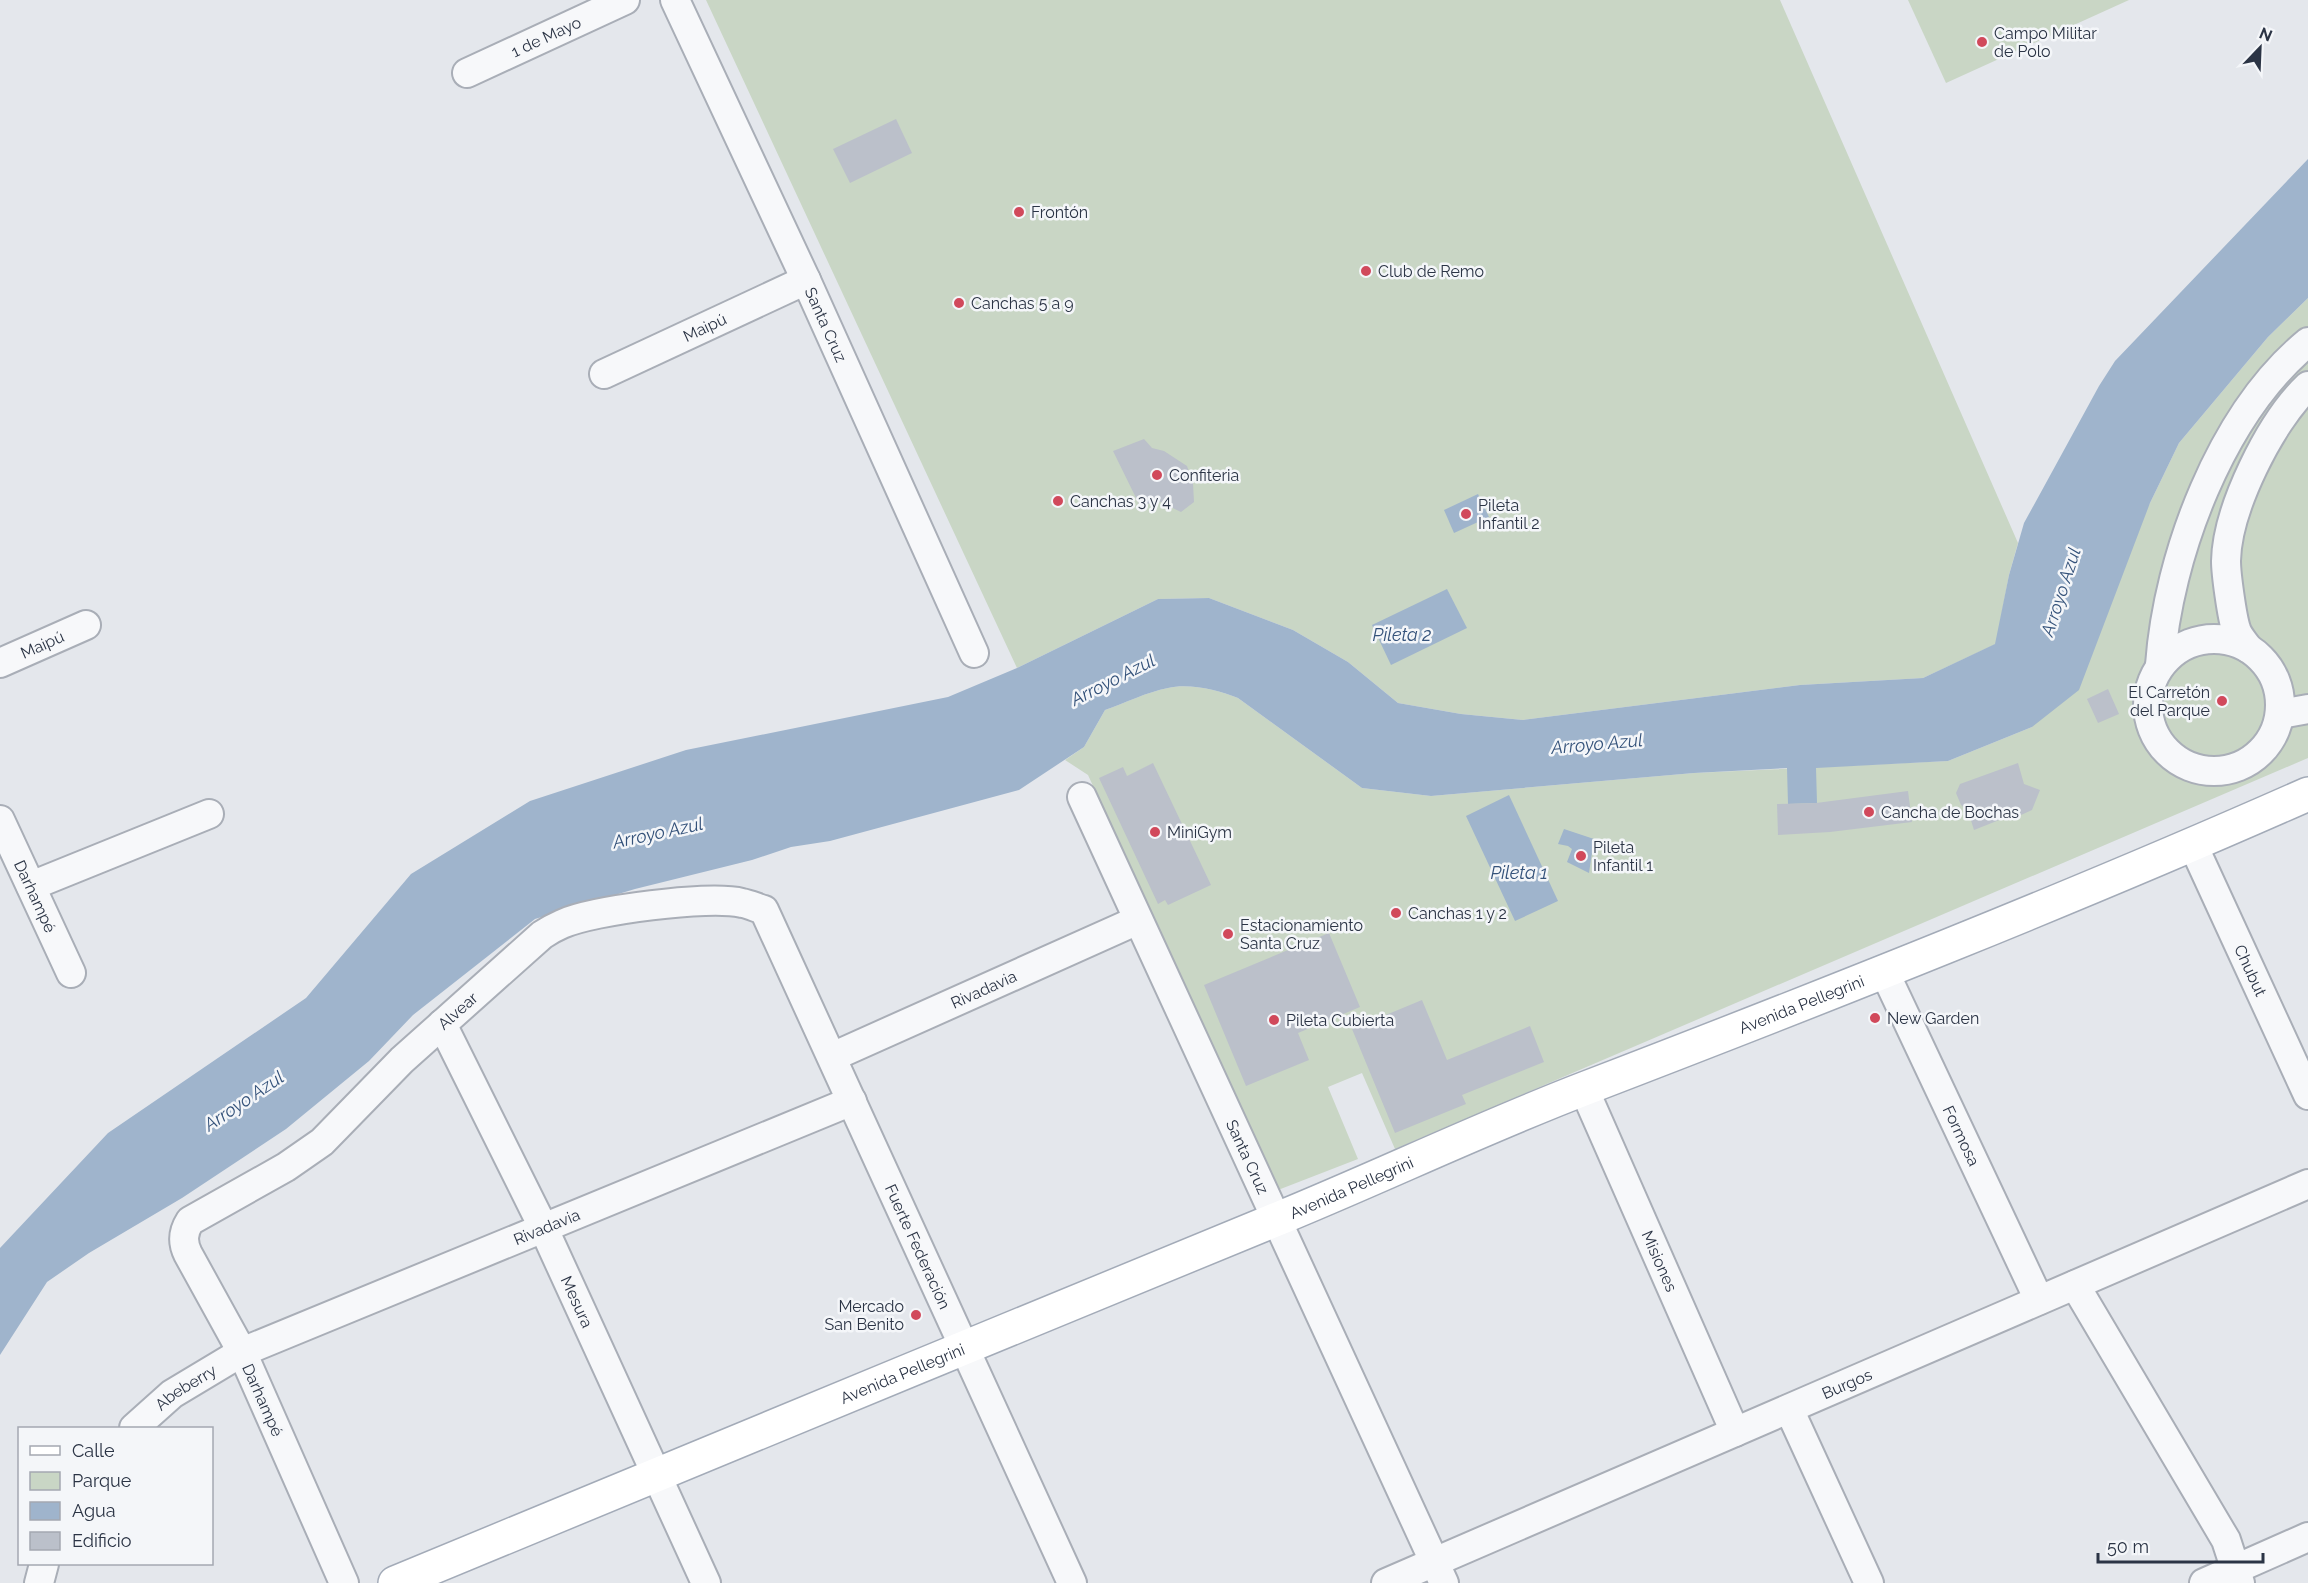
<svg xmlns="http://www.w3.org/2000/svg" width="2308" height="1583" font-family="Raleway,sans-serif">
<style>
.green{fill:#c9d6c5}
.water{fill:#9fb4cc}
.building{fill:#bbc0ca}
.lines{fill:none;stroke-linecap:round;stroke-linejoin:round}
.minor-casing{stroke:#a9aeb7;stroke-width:32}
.major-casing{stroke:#a3abb8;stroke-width:36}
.minor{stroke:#f7f8fa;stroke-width:28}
.major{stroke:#fff;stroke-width:33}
.poi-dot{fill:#d1495b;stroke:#f4f6f9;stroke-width:2}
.labels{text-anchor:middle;stroke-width:5;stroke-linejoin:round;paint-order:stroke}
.poi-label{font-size:16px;fill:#2b3445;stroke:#f4f6f9;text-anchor:start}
.street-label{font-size:16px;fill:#2b3445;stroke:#f4f6f9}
.water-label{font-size:18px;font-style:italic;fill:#34527a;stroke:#f4f6f9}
</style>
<rect width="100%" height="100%" fill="#e4e7ec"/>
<g class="green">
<polygon points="706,0 1780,0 2018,543 2009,575 1996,644 1923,678 1800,685 1523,720 1461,714 1398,703 1348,662 1293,630 1209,598 1158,599 1017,668"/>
<polygon points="1908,0 2129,0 1946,83"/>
<path d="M 2308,298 L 2308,758 L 1395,1149 L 1362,1073 L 1328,1087 L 1358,1159 L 1278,1190 L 1088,775 L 1065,760 L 1084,747 L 1105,710 C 1125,703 1147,692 1168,688 C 1189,683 1218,690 1238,698 L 1362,788 L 1431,796 L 1694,773 L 1948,761 L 2032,727 L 2150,503 L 2179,443 L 2268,337 Z"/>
</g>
<g class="water">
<path d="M 2308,159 L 2308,298 L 2268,337 L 2179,443 L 2150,503 L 2079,690 L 2032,727 L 1948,761 L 1816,768 L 1817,803 L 1788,804 L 1787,768 L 1694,773 L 1431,796 L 1362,788 L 1238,698 C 1218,690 1189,683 1168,688 C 1147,692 1125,703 1105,710 L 1084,747 L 1019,790 L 830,841 L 791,847 L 752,860 L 635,889 L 535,919 L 413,1015 L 369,1061 L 286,1129 L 182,1198 L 89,1253 L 47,1282 L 0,1355 L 0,1248 L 108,1133 L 306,998 L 411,874 L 530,801 L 686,750 L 948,697 L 1017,668 L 1158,599 L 1209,598 L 1293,630 L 1348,662 L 1398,703 L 1461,714 L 1523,720 L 1800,685 L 1923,678 L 1995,644 L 2009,575 L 2024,523 L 2099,386 L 2115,361 Z"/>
<polygon points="1478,494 1489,517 1454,533 1444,510"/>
<polygon points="1447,589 1467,628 1391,665 1372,625"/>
<polygon points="1509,795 1558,901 1515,921 1466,816"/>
<polygon points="1564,829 1594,839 1589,873 1567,862 1572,849 1568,846 1558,844"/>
</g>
<g class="building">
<polygon points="896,119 912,153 850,183 833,149"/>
<polygon points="1144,439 1152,448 1164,451 1187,466 1193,483 1194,502 1181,512 1156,500 1141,508 1113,451"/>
<polygon points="2108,689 2119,714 2098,723 2087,699"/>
<polygon points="1153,763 1211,885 1168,905 1165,900 1158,904 1099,778 1123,767 1127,776"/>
<polygon points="2018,763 2024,784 2040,790 2032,810 2021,815 2017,813 1974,830 1968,811 1961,805 1956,793 1960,784"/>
<polygon points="1908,791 1912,822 1830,832 1778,835 1777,804 1816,803"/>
<polygon points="1329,933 1360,1007 1298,1033 1309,1060 1246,1086 1204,985"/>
<polygon points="1422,1000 1447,1060 1530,1026 1544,1062 1462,1095 1466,1104 1395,1133 1352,1029"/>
</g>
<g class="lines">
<defs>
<g id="minor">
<path id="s1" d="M 675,0 L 806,280 L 974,653"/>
<path id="s2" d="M 467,73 L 625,0"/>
<path id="s3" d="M 604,374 L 806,280"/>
<circle cx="2214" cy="705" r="66"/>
<path d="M 2248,648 C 2244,642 2238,636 2236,629 C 2232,617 2226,574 2226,561 C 2227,509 2270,422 2308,386"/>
<path id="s4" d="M 0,663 L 86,625"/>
<path d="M 2160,665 C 2168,555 2221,414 2308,342"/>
<polyline points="2280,714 2308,709"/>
<path id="s5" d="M 1082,797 L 1444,1583"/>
<path id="s6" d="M 0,820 L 71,973"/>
<path id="s7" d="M 2193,845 L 2308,1095"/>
<polyline points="31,886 209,814"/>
<path id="s8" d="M 1884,971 L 2039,1300"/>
<path id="s9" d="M 442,1024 L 543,1227 L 706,1583"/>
<path id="s10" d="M 832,1057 L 1138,920"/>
<path id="s11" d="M 1584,1089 L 1735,1432"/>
<polyline points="2075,1285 2226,1540 2240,1583"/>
<polyline points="1789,1409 1869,1583"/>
<path id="s12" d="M 134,1428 L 172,1394 L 242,1352 L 852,1101"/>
<polyline points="39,1583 44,1564"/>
<path id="s13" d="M 344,1583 L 242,1352 L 188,1254 C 182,1242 183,1232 190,1221 L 286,1167 L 322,1142 L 402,1060 L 542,935 C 548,931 555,927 562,924 C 593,910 710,895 742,903 C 749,904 757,908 764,910 L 1072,1583"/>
<path id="s14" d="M 1386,1583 L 2308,1184"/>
<polyline points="2204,1583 2308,1537"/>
</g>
<g id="major">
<path id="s15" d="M 395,1583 C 687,1462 978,1342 1270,1222 C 1376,1179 1479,1129 1586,1088 C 1828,995 2071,899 2308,794"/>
</g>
</defs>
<use href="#minor" class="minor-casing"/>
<use href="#major" class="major-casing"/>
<use href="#minor" class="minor"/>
<use href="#major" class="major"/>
</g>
<g class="poi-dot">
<circle cx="1982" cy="42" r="6"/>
<circle cx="1019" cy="212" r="6"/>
<circle cx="1366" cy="271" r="6"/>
<circle cx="959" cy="303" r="6"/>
<circle cx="1157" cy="475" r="6"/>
<circle cx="1058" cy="501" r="6"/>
<circle cx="1466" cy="514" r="6"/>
<circle cx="2222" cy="701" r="6"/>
<circle cx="1869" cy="812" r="6"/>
<circle cx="1155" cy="832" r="6"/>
<circle cx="1581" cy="856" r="6"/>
<circle cx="1396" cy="913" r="6"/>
<circle cx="1228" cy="934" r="6"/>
<circle cx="1875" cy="1018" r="6"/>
<circle cx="1274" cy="1020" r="6"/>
<circle cx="916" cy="1315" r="6"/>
</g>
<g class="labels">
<g class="poi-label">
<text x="1994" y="39">Campo Militar<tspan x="1994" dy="18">de Polo</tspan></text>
<text x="1031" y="218">Frontón</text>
<text x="1378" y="277">Club de Remo</text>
<text x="971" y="309">Canchas 5 a 9</text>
<text x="1169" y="481">Confiteria</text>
<text x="1070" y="507">Canchas 3 y 4</text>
<text x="1478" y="511">Pileta<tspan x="1478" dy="18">Infantil 2</tspan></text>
<text x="2210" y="698" text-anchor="end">El Carretón<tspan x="2210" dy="18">del Parque</tspan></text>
<text x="1881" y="818">Cancha de Bochas</text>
<text x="1167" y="838">MiniGym</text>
<text x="1593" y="853">Pileta<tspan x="1593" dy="18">Infantil 1</tspan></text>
<text x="1408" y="919">Canchas 1 y 2</text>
<text x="1240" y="931">Estacionamiento<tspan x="1240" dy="18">Santa Cruz</tspan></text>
<text x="1887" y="1024">New Garden</text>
<text x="1286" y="1026">Pileta Cubierta</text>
<text x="904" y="1312" text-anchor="end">Mercado<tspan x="904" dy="18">San Benito</tspan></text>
</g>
<g class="street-label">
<text dy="6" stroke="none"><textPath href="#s2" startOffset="87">1 de Mayo</textPath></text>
<text dy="6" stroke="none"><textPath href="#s1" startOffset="358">Santa Cruz</textPath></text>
<text dy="6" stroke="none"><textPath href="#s3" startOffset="111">Maipú</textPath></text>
<text dy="6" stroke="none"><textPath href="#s4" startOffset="46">Maipú</textPath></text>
<text dy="6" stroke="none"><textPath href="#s6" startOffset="84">Darhampé</textPath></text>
<text dy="6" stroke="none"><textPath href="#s7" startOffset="138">Chubut</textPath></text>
<text dy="6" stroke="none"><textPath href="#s10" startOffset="166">Rivadavia</textPath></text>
<text dy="6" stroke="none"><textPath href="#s15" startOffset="1521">Avenida Pellegrini</textPath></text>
<text dy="6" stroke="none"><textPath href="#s13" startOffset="742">Alvear</textPath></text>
<text dy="6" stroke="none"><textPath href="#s8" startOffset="182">Formosa</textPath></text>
<text dy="6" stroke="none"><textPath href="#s5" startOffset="396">Santa Cruz</textPath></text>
<text dy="6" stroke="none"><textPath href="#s15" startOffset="1035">Avenida Pellegrini</textPath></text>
<text dy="6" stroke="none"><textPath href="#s12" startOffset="462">Rivadavia</textPath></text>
<text dy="6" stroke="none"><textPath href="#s13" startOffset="1454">Fuerte Federación</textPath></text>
<text dy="6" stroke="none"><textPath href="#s11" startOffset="188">Misiones</textPath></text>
<text dy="6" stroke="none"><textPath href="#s9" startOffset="309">Mesura</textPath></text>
<text dy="6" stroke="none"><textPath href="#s15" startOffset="549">Avenida Pellegrini</textPath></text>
<text dy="6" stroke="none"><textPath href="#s14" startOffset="502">Burgos</textPath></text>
<text dy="6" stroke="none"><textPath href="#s12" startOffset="66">Abeberry</textPath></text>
<text transform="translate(263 1400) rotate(66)" y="6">Darhampé</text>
</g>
<g class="water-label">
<text transform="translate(2061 592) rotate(-72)" y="6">Arroyo Azul</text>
<text x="1402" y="641">Pileta 2</text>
<text transform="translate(1113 680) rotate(-27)" y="6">Arroyo Azul</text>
<text transform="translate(1597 744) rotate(-5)" y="6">Arroyo Azul</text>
<text transform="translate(658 833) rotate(-12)" y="6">Arroyo Azul</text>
<text x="1519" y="879">Pileta 1</text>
<text transform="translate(244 1101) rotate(-34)" y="6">Arroyo Azul</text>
</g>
</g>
<rect x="18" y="1427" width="195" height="138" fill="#f4f6f9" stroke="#a4a8b1" stroke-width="1.5"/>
<rect x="30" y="1446" width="30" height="9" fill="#ffffff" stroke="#a4a8b1" stroke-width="1.5"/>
<text x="72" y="1457" font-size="18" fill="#2b3445">Calle</text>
<rect x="30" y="1472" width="30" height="18" fill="#c9d6c5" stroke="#a4a8b1" stroke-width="1.5"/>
<text x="72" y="1487" font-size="18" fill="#2b3445">Parque</text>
<rect x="30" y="1502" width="30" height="18" fill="#9fb4cc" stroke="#a4a8b1" stroke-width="1.5"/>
<text x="72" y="1517" font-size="18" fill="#2b3445">Agua</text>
<rect x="30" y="1532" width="30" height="18" fill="#bbc0ca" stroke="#a4a8b1" stroke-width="1.5"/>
<text x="72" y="1547" font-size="18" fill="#2b3445">Edificio</text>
<g transform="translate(2260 48) rotate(23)" stroke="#f4f6f9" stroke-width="4.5" paint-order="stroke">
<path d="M0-4.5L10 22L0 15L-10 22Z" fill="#2b3445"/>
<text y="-9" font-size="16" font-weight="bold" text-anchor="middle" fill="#2b3445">N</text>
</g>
<path d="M2098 1553v9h165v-9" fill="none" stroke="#2b3445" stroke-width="3"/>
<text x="2107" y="1553" font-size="18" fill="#2b3445" stroke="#f4f6f9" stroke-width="4.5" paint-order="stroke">50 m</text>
</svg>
